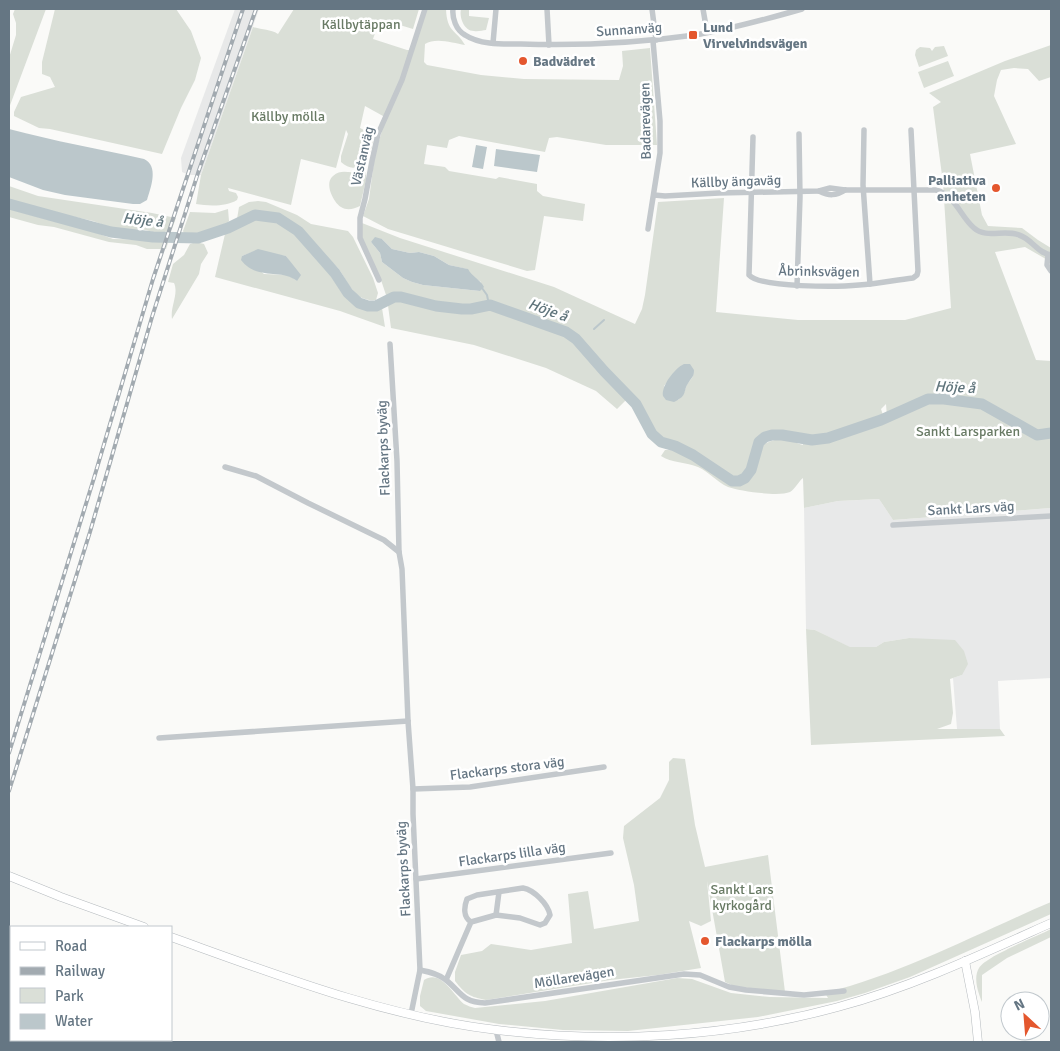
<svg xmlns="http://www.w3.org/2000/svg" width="1060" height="1051" font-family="Signika,sans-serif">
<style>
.built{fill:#e8e9e9}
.green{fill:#dadfd7;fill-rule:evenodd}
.water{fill:#bbc7cb}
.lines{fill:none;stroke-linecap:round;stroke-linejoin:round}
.stream{stroke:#bbc7cb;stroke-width:2}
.river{stroke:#bbc7cb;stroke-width:11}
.major-casing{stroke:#b5babe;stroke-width:9}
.minor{stroke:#c3c8cc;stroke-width:5.5}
.major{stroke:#fff;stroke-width:8}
.rail-casing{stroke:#a2aab0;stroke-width:4}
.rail{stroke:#fff;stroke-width:2;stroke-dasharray:5.5;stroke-linecap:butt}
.poi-dot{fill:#e4572e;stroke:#fff;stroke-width:2}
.labels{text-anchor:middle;stroke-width:5;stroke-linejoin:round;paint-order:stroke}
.park-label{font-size:14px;fill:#687a64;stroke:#fff}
.poi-label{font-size:14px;font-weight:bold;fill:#657683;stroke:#fff;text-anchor:start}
.street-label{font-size:14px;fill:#657683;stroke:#fff}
.water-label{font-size:15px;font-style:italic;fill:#60757c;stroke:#fff}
</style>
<rect width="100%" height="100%" fill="#fafaf8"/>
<g class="built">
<polygon points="235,9 259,9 201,175 189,175 182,172 181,158"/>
<polygon points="879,499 893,520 1051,508 1051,678 998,681 1000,729 957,729 953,678 962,675 923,640 909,638 884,642 876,647 849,647 815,630 806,629 804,508 838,501"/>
</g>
<g class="green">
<polygon points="15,9 46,9 9,108 9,58 16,35 16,23 13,14"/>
<polygon points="55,9 176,9 191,31 201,58 195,80 181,108 162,154 50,129 39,128 14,116 14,112 21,97 55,87 50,77 42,74 42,62"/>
<path d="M 294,9 L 419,9 L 413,29 L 380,19 L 373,39 L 407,50 L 409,50 L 426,9 L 446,9 C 447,33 456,29 465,45 C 453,43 436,37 425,44 L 424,62 L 427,65 L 481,75 L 524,79 L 619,80 L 623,66 L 622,51 L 650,48 L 657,145 L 606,145 L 557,137 L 549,138 L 545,152 L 459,136 L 449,140 L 447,148 L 427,145 L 424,164 L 445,167 L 449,171 L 496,179 L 499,177 L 537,184 L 537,191 L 543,196 L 585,204 L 583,221 L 544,216 L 535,270 L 527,271 L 388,229 L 363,216 L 369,199 L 375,154 L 385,121 L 383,116 L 365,106 L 360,128 L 372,134 C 376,151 360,180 341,162 L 341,156 L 348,134 L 346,130 L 336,168 L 301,159 L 291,205 L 228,188 L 229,191 L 236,193 L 238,197 L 237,200 C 226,207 208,206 196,204 L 201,175 L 253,27 C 262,30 270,29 278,34 Z"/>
<path d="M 461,9 L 469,9 L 469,16 L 489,18 L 486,30 C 483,30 478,32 474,31 C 464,31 459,17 461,9 Z"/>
<path d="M 1051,45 L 1051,77 L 1039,81 L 1028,69 L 1014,68 L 1001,70 L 997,80 L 994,96 L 1016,144 L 970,154 L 982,215 L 988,226 L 1022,228 L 1038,240 L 1051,248 L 1051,262 L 1025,247 L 995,252 L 1036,360 L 1051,361 L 1051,508 L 893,520 L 879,499 L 838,501 L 804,508 L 803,478 C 799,481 795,489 790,492 C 779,497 739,491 728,487 C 717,482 709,472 698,467 C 687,462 671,463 661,456 L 665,450 C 688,448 712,473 732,485 C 757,486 757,465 762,445 C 769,442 779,437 787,439 C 792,440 797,444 803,445 L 803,443 L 828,443 L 887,417 L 886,404 L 881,409 L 883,415 L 827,434 L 810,437 L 783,431 L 771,432 L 763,435 L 757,441 L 749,469 L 743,476 L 737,479 L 719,471 L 695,452 L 663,440 L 654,433 L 638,401 L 627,399 L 617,409 L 596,391 L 546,368 L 474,345 L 391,328 L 387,298 L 381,280 L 361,240 L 362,223 L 400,238 L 554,287 L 635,324 L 642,309 L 645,295 L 658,202 L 724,198 L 716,312 L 798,320 L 905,320 L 951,308 L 943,183 L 933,107 L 941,102 L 929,93 L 1005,61 ZM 382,239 L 392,249 L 410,253 L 419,252 L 434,256 L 449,265 L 467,269 L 470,275 L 481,282 L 480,291 L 423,285 L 412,282 L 403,278 L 382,262 L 380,253 L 371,242 ZM 693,370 C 694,377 692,377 689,382 C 683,389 687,393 678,400 L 664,386 L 672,376 Z"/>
<polygon points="944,46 948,56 919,67 915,55 916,50 920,47 930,48 932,51 935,47"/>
<polygon points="948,61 954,76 924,88 918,72"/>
<path d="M 366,166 L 366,180 L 360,206 C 354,209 347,211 341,207 C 333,202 324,183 333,176 C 341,169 347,173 355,172 C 359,171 363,168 366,166 Z"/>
<polygon points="9,186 38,196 152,213 176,218 172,229 160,234 142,229 128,231 112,228 93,221 35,208 9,199"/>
<path d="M 258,201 L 266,202 L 297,215 L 311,224 L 348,231 L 353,237 L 373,278 L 378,293 L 376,300 C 353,302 349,282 338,268 C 334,263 327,260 323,256 C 307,239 293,213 266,212 C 254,211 247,217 237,219 L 239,207 L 249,202 Z"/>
<polygon points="9,209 49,220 75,225 113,239 169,240 166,249 147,249 136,245 109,242 54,227 38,225 9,217"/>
<path d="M 228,209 L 229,221 C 223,228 193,237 184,234 L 183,231 L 190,212 L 215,213 Z"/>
<path d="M 262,218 L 281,223 L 300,238 L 328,271 L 342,293 L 351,302 L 369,310 L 382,308 L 385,327 L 340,311 L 215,277 L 225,234 L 245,222 ZM 255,251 C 266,251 275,255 286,256 L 290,262 L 297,281 L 289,275 L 264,274 L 242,256 Z"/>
<path d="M 196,242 L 204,244 L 208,253 L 201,264 L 199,274 L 172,319 C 170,307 179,294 174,283 L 168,282 L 173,264 L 184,255 L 190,244 Z"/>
<polygon points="806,629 815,630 850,647 876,647 884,642 909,638 955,640 964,651 968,664 962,675 950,679 953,713 951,724 937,729 1000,729 1005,736 811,745"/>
<path d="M 673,758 L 685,759 L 695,825 L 705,867 L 768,855 L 785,992 L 736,987 L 725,982 L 707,881 L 711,921 L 701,926 L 689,921 L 701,968 L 658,975 L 610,980 L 486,1000 C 470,997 465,994 455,981 L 455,972 L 461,955 L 482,951 L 491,944 L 531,950 L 572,943 L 568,894 L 588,891 L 594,929 L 639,921 L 634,885 L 623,838 L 624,826 L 660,798 L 669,780 L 669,762 Z"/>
<path d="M 1051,902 L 1051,914 L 910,977 L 865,993 L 837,1001 L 758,1017 L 628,1031 L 563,1030 L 499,1024 L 426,1011 L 420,1006 L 420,996 L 424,980 C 441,969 453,995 464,1004 C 468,1006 471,1007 475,1008 L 545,1001 L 677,978 L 692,979 L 731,993 L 770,997 L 828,998 L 825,993 C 904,973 976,934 1051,902 Z"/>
<path d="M 1051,929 L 1051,937 L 1007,958 L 982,975 L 982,1002 C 978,992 973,978 979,968 C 986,956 1036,937 1051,929 Z"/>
</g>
<g class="water">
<path d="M 9,129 C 54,141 99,149 144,159 C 159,166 151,187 147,200 L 140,204 L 133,204 L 65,195 L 43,190 L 9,177 Z"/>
<polygon points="476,145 487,147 483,169 472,167"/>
<polygon points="496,149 540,155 537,172 494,166"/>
<path d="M 375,237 L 382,239 L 392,249 L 410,253 L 419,252 L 434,256 L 449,265 L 468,269 C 472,277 480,279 484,287 L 480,291 L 423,285 L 412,282 L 403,278 L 382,262 L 380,253 L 371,242 Z"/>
<path d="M 258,249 L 286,256 L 301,275 L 297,281 C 280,268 257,281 241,260 L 242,256 Z"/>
<path d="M 684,364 L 690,364 L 694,370 C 694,377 692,377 689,382 C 682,391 689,395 674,402 L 666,400 L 663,396 C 661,386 675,368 684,364 Z"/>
</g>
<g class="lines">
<g class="stream">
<polyline points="482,288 487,295 489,305"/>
<polyline points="594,329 604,320"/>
</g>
<polyline class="river" points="9,204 111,232 153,237 198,238 228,228 255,215 278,218 298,231 335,273 348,293 359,303 368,306 376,306 394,297 401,297 436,306 462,309 471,309 490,305 566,332 576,339 604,371 636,404 652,434 661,442 675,446 693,455 732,481 739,481 745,478 751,470 759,442 765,437 772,435 782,435 812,440 828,438 881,420 928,399 944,399 982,404 1037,435 1051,433"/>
<defs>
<g id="major">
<polyline points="9,876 61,897 144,927"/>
<path d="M 171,937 C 277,975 385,1017 497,1030 C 610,1044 728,1037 838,1007 C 912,987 982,954 1051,923"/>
<polyline points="965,961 975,1012 978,1042"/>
</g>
</defs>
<use href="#major" class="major-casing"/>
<g class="minor">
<path d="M 453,9 C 452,18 456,30 465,35 C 480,45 503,44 521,44 C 579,46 637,43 695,35 C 731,29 767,19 802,9"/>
<polyline points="547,9 549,45"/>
<polyline points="652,9 656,40"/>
<polyline points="703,9 707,32"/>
<polyline points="493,43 496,9"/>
<polyline points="864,130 863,185 870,284"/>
<path d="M 753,137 L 749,275 C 760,288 840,287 859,285 C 877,284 895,280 913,278 L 917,275 L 918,271 L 911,130"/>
<path d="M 819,191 C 829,196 836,196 845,190"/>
<path d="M 654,195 L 665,196 L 719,193 L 819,191 L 830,188 L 845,190 L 936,190 C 956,196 960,216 974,228 C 986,239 1005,229 1019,235 C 1032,239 1037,253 1051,255"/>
<polyline points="648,229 660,153 660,121 653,41"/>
<polyline points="1048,255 1047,265 1051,271"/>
<polyline points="379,280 360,238 360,218 365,199 372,161 378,134 402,80 425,9"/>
<polyline points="797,286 800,197 799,134"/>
<polyline points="390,344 397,461 399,552 402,569 408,721 413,789 413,814 420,970 411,1014"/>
<polyline points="225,467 256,476 308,503 384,540 399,552"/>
<polyline points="893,525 1051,516"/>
<polyline points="159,738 408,721"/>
<polyline points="413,789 470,787 604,767"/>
<polyline points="416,879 611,853"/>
<polyline points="496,915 499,892"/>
<path d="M 420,970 C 430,972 439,974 446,980 C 462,993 462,1002 485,1003 L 684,974 L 700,975 L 729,987 L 746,990 L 804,995 L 844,991"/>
<path d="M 446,980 L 471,922 L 496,915 L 520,918 L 540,925 L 545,923 L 550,915 C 548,904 534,890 523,888 L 477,895 L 467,899 C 464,907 463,917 471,922"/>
<polyline points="496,1030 499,1042"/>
</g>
<use href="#major" class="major"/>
<defs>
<g id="rail">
<polyline points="9,753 94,478 153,279 243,9"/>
<polyline points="9,791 90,532 152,317 198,173 256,9"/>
</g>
</defs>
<use href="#rail" class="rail-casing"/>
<use href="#rail" class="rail"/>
</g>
<g class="poi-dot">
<rect x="688" y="30" width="10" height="10" rx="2.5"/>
<circle cx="523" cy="61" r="5"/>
<circle cx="996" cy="188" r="5"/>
<circle cx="705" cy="941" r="5"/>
</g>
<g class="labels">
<g class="park-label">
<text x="361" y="29">Källbytäppan</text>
<text x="288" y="121">Källby mölla</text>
<text x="968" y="436">Sankt Larsparken</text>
<text x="742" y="894">Sankt Lars<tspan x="742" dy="16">kyrkogård</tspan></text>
</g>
<g class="poi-label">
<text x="703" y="32">Lund<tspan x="703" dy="16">Virvelvindsvägen</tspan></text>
<text x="533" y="66">Badvädret</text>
<text x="986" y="185" text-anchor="end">Palliativa<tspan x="986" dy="16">enheten</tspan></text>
<text x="715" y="946">Flackarps mölla</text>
</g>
<g class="street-label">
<text transform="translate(629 29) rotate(-4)" y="5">Sunnanväg</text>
<text transform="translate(645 121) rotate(-91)" y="5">Badarevägen</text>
<text transform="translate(362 156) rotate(-77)" y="5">Västanväg</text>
<text transform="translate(736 181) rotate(-2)" y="5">Källby ängaväg</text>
<text transform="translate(819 271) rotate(1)" y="5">Åbrinksvägen</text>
<text transform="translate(383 448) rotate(-92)" y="5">Flackarps byväg</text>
<text transform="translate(971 508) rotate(-3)" y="5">Sankt Lars väg</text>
<text transform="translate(507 768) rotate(-7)" y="5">Flackarps stora väg</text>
<text transform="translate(512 854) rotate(-8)" y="5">Flackarps lilla väg</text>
<text transform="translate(403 869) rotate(-93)" y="5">Flackarps byväg</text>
<text transform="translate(574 977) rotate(-9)" y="5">Möllarevägen</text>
</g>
<g class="water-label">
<text transform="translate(143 220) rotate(6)" y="5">Höje å</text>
<text transform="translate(548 310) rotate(20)" y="5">Höje å</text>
<text transform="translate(955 387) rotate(3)" y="5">Höje å</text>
</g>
</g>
<rect width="1060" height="1051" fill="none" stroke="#657683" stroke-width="20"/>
<rect x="10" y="926" width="162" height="115" fill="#ffffff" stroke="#c1c8cd"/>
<rect x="20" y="942" width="25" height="8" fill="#ffffff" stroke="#c1c8cd"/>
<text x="55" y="951" font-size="15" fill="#657683">Road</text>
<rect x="20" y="967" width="25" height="8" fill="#a2aab0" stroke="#c1c8cd"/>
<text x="55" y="976" font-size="15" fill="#657683">Railway</text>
<rect x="20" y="988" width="25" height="15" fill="#dadfd7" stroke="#c1c8cd"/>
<text x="55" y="1001" font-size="15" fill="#657683">Park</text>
<rect x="20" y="1014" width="25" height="15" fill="#bbc7cb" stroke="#c1c8cd"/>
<text x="55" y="1026" font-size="15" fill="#657683">Water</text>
<g transform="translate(1025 1016) rotate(334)"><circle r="24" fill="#ffffff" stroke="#c1c8cd"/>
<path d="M0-4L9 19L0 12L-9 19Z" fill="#e4572e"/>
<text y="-8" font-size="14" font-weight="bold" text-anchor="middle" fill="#657683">N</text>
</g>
</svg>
